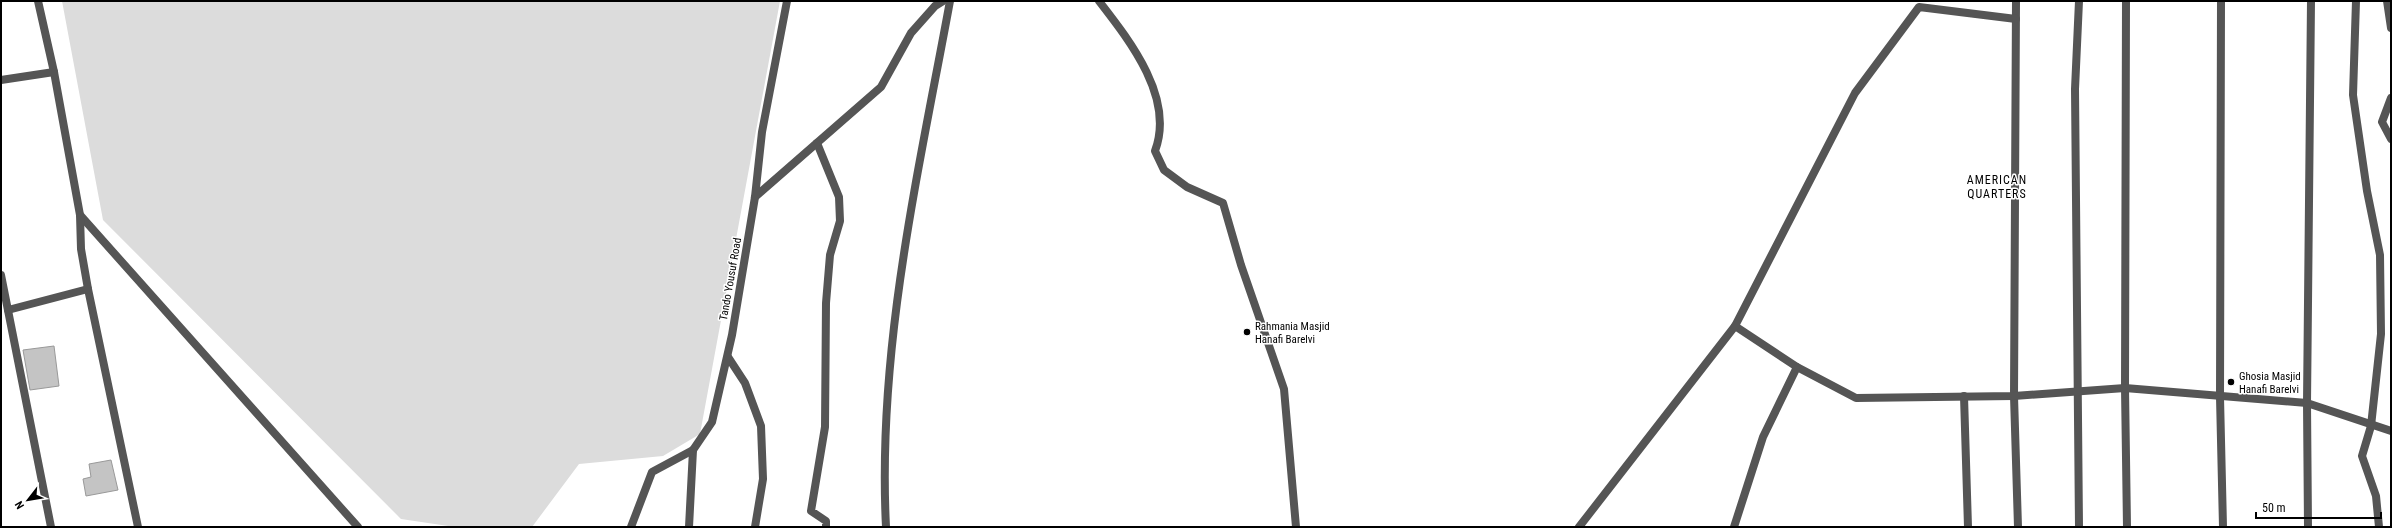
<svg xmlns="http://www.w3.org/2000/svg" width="2392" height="528" font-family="'Roboto Condensed',sans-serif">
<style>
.green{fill:#dcdcdc}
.building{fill:#c4c4c4;stroke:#999}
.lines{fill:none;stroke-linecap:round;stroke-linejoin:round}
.minor{stroke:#555;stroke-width:8}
.tertiary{stroke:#555;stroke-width:8}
.poi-dot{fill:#000;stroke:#fff;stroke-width:1.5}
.labels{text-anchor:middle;stroke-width:3;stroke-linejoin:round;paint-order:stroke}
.street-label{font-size:11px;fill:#000;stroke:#fff}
.poi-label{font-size:11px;fill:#000;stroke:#fff;text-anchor:start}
.neighbourhood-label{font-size:12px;letter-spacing:1px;fill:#000;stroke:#fff}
</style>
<rect width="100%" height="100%" fill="#fff"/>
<polygon class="green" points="62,1 780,1 700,434 663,456 579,464 532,527 455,527 401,519 103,220"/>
<g class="building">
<polygon points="54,346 59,386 30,390 23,350"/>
<polygon points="111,460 118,490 86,496 83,479 91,477 89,464"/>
</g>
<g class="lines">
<g class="minor">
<polyline points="38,1 54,72 80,215 358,527"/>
<path d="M 1099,1 C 1130,41 1175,98 1155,151 L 1164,170 L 1187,187 L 1223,203 L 1241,265 L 1284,389 L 1296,527"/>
<polyline points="2016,1 2014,396 2018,527"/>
<polyline points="2079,1 2075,89 2079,527"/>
<polyline points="2126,1 2125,388 2127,527"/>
<polyline points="2221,1 2220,397 2223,527"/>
<polyline points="2356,1 2353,95 2367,191 2380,255 2381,334 2371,426 2362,456 2376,496 2379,527"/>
<polyline points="2387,1 2391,28"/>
<polyline points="1,80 54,72"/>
<polyline points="2391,98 2382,122 2391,139"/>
<polyline points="817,143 839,197 840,221 830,255 826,303 825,427 811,511 826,521 826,527"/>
<polyline points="755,197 881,87 911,33 935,6 943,1"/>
<polyline points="80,215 81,249 88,289 138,527"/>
<polyline points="1,275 51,527"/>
<polyline points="8,310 88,289"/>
<polyline points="1735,326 1797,367 1856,398 2014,396 2125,388 2307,403 2391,431"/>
<polyline points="728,357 745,383 761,426 763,479 755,527"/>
<polyline points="1964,396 1968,527"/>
<polyline points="689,527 693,450"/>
<path d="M 886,527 C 877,349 918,175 950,1"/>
<polyline points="1579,527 1735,326 1855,93 1919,7 2016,19"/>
<polyline points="1734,527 1763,437 1797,367"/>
<polyline points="2308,527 2307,403 2311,1"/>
</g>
<polyline class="tertiary" points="631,527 652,472 693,450 712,422 732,335 755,197 762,132 787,1"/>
</g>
<g class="poi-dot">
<circle cx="1247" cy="332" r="4"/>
<circle cx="2231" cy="382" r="4"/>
</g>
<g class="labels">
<g class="street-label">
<text transform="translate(730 279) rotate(-80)" y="4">Tando Yousuf Road</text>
</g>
<g class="poi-label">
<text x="1255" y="330">Rahmania Masjid<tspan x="1255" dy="13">Hanafi Barelvi</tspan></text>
<text x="2239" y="380">Ghosia Masjid<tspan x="2239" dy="13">Hanafi Barelvi</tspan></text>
</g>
<g class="neighbourhood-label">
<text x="1997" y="184">AMERICAN<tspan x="1997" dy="14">QUARTERS</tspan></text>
</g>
</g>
<rect width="2392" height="528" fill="none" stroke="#000000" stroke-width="4"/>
<g transform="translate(28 500) rotate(239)" stroke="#ffffff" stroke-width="3" paint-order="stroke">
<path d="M0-3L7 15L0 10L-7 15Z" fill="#000000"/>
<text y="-6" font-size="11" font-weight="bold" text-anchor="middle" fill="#000000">N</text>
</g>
<path d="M2256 512v6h125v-6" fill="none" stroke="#000000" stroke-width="2"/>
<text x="2262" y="512" font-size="12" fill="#000000" stroke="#ffffff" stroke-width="3" paint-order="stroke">50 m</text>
</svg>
